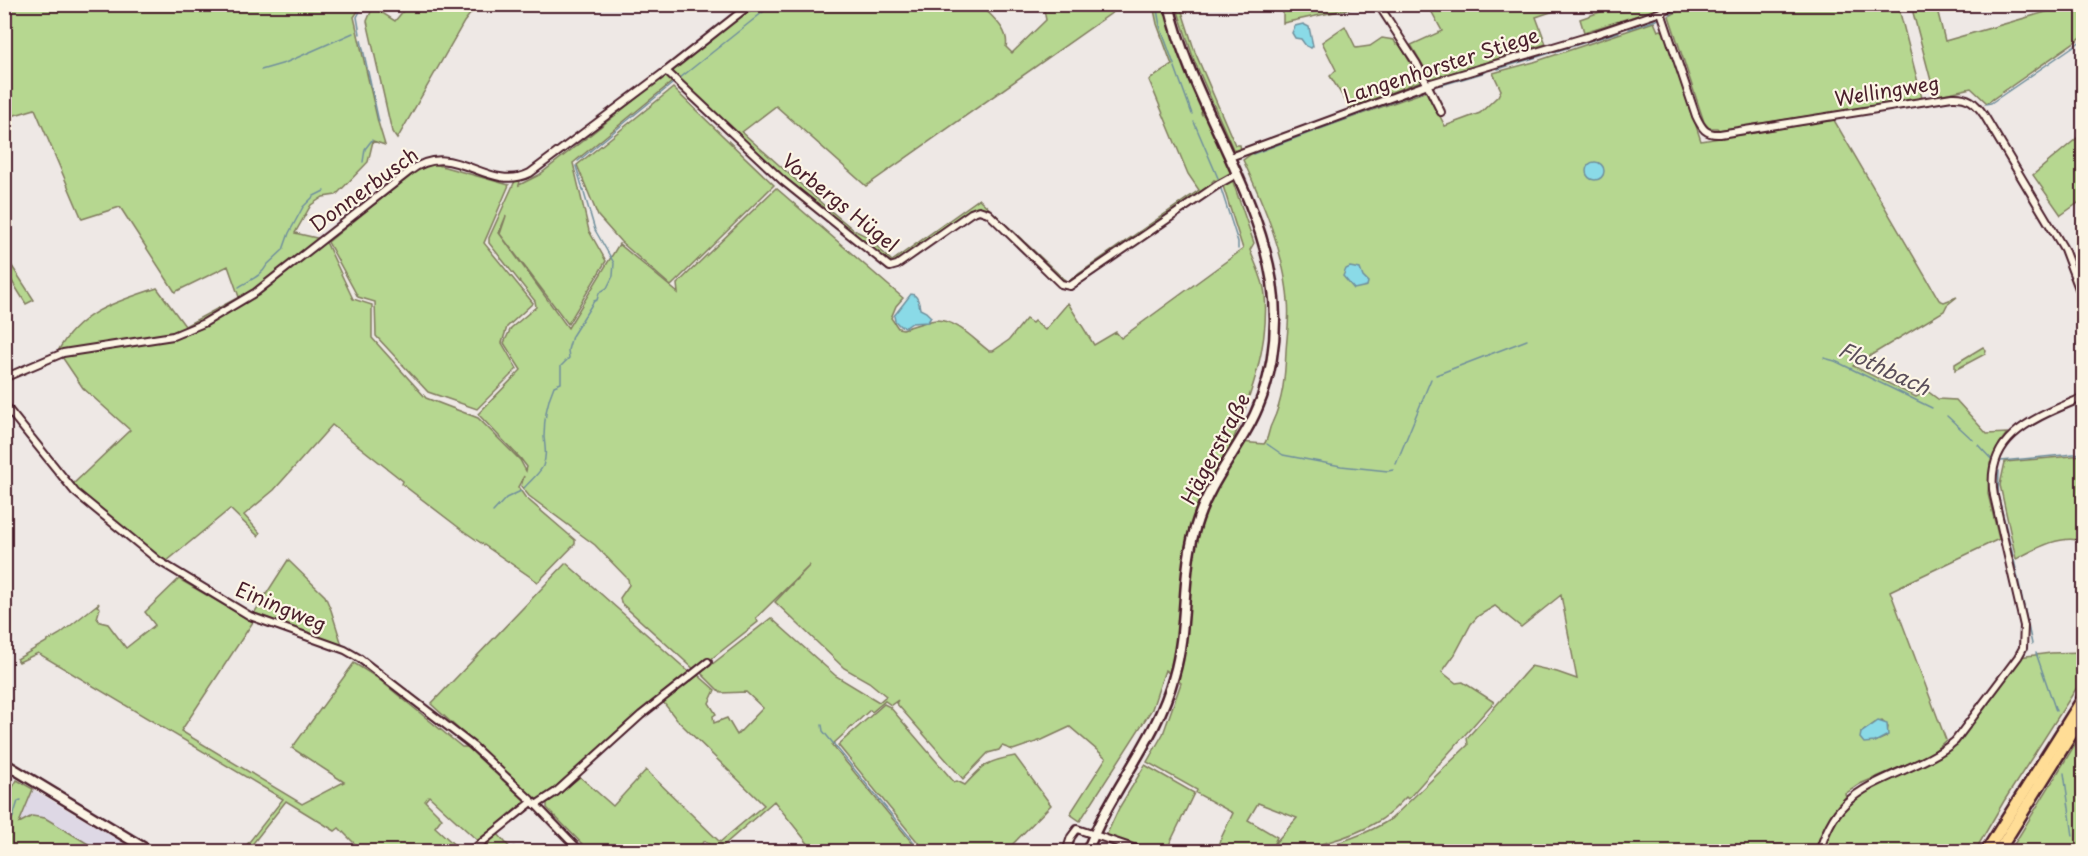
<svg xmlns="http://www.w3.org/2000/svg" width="2088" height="856" font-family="'Playpen Sans',sans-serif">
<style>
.built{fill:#ded8e5}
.green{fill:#b6d790;stroke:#807b5e;stroke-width:1.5;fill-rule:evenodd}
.water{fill:#8adae7;stroke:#708f9c;stroke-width:1.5}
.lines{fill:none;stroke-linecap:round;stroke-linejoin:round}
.stream{stroke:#708f9c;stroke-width:1.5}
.street-casing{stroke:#4a1f2b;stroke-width:10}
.secondary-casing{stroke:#4a1f2b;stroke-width:13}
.highway-casing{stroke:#4a1f2b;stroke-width:15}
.street{stroke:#fcf5e5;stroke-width:6}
.secondary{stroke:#fcf5e5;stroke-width:8}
.highway{stroke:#ffdd96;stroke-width:10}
.labels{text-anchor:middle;stroke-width:4.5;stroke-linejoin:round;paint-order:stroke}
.street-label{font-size:20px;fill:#4a1f2b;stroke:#fcf5e5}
.water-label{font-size:21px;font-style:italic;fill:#5a4e5a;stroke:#fcf5e5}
</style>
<rect width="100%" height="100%" fill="#eee8e5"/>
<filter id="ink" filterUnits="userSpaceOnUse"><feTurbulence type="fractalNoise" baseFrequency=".0167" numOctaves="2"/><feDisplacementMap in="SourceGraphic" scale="12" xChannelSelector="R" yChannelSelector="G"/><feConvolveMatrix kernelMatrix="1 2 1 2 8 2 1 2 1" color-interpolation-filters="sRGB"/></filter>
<g filter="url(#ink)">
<polygon class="built" points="17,780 137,851 5,852 5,801"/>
<g class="green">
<path d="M 5,5 L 362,5 L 354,17 L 378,122 L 385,145 L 373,141 L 368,162 L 336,195 L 323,197 L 311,205 L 295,233 L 325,240 L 353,299 L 372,305 L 372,338 L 426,398 L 478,418 L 520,460 L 526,471 L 527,467 L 521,459 L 478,414 L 521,370 L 504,343 L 511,328 L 536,307 L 535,301 L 489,243 L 489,238 L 515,181 L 520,181 L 519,185 L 539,175 L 665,76 L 672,82 L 573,163 L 589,231 L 606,261 L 568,324 L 500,234 L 506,216 L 499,233 L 568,328 L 619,244 L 678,293 L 677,284 L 776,188 L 903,298 L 896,306 L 891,318 L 898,328 L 903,329 C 913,326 926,321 936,320 C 957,320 973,339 989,351 L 993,351 L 1009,340 L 1026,319 L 1032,323 L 1034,321 L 1045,330 L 1068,303 L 1094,345 L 1116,332 L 1121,338 L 1243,249 L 1223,186 L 1232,179 L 1254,243 L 1250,250 C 1255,264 1264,280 1265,295 C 1269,345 1252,392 1234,438 L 1240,442 L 1264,444 C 1269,438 1268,430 1272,423 C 1283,400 1285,377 1286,351 C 1287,335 1290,317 1288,301 C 1284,251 1264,205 1243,160 L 1254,152 L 1427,91 L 1445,126 L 1480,113 L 1498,96 L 1501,90 L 1493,73 L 1534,62 L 1654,22 L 1658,31 L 1661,30 L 1665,32 L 1701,141 L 1834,120 L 1939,300 L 1944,302 L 1957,297 L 1947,305 L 1944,311 L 1853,366 L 1916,397 L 1927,391 L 1938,399 L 1956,400 L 1987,434 L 2007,433 L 1999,444 L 1992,463 L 1990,463 L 1988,494 L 1999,539 L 1890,591 L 1946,740 L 1931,754 L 1860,784 L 1845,794 L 1846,796 L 1831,816 L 1815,851 L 1310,851 C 1338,843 1366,835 1391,819 L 1468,745 L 1467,738 L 1531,666 L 1557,672 L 1577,679 L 1561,595 L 1521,627 L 1495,606 L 1478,616 L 1471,624 L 1455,654 L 1442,672 L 1456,683 L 1463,682 L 1494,702 L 1408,799 L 1406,797 C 1397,806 1389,816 1377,822 C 1351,838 1303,851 1273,851 L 1276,842 L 1297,818 L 1258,803 L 1248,820 L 1277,837 L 1270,851 L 1215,851 L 1233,813 L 1196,793 L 1197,790 L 1147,762 L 1163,734 L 1181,683 L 1165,670 L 1152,709 L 1080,821 L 1070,814 L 1106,758 L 1070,727 L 1042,740 L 1013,750 L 1002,746 L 999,750 L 988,753 L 963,779 L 896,703 L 898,700 L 891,705 L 885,701 L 872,712 L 870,710 L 832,745 L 919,851 L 814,851 L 774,801 L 717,851 L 705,841 L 693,851 L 589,851 L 547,808 L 547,803 L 580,777 L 613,806 L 646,770 L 720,842 L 764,805 L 677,720 L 663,702 L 698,675 L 715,690 L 709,703 L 716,714 L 713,716 L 714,723 L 727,718 L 737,735 L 763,708 L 746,692 L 721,693 L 701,673 L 771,618 L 836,676 L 879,702 L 886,696 L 869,682 L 844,668 L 775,602 L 810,565 L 756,618 L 758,622 L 696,671 L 621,603 L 620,598 L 629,585 L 628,579 L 595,545 L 529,496 L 521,486 L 524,476 L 518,487 L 525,497 L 575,540 L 575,544 L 538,582 L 462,530 L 402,484 L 403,481 L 332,425 L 274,490 L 244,515 L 260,533 L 258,536 L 230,509 L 167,561 L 164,561 L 71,486 L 130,430 L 83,388 L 58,351 C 80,311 116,302 157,288 L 185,326 L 239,297 L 228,266 L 175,292 L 120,207 L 82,219 L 35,109 L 5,118 ZM 1882,721 L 1888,727 L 1886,737 L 1875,742 L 1861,733 L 1875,723 Z"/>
<polygon points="408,5 477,5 464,22 397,139 392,132 367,21 373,7 395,21"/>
<path d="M 755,5 L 981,5 C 991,16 1010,30 1006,47 L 1012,53 L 1046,20 L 1043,5 L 1123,5 L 866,186 L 776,106 L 742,132 L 826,207 L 854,230 L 866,236 L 892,261 L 979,199 L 1067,282 L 1199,190 L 1188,174 L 1149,80 L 1172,65 L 1157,24 L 1153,5 L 1166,5 L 1204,110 L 1201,113 L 1202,115 L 1206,114 L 1232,171 L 1230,175 L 1219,182 L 1214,180 L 1212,182 L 1214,184 L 1074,283 L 1067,284 L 1062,281 L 982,208 L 896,263 L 890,265 L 784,180 L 670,72 Z"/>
<polygon points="1176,5 1180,5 1195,52 1235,145 1240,145 1241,150 1235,151 1233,149 1194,60"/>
<polygon points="1283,5 1283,4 1367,5 1283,23"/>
<polygon points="1428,5 1552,5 1554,11 1536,17 1546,44 1512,54 1511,52 1510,55 1431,79 1411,45 1442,31"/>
<polygon points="1620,5 1655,5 1658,9 1584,32 1580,19"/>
<polygon points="1690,5 1898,5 1922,98 1719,130 1717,128 1709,128 1704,122 1669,16"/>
<polygon points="1911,5 1936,5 1945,41 2070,5 2083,5 2083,36 1987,103 1971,88 1935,96"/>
<polygon points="1345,26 1356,48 1370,46 1382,38 1394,40 1396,44 1399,43 1421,81 1350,108 1330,76 1336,70 1322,42"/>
<polygon points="673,88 774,185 671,286 621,242 598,216 577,165"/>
<polygon points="2083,133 2083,203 2081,201 2061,215 2033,175"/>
<polygon points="427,162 509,185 484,243 533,303 507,327 502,343 517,369 477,409 428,392 376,336 375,302 358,297 328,242"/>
<polygon points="4,254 34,300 26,304 5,270"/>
<polygon points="1983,347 1986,350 1985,354 1955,370 1955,364"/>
<path d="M 2083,455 L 2083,539 L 2082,541 C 2061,534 2035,549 2016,559 L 2000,485 L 2005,462 Z"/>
<polygon points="288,560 325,596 331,610 342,645 254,613"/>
<polygon points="566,563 689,672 634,716 549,793 540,799 535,799 431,704"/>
<polygon points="179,579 253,622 181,731 302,804 344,782 292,748 354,663 376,677 462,747 467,747 524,800 523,803 478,841 429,796 425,801 442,818 435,827 461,851 363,852 339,828 335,831 286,801 247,851 242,851 283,799 38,653 19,662 17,659 60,634 99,603 97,606 100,608 97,618 100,622 108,624 126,648 155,625 145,612"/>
<polygon points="2083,652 2083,678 2004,801 1975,851 1819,852 1827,830 1851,798 1948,747 2018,657 2051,653"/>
<path d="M 884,704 L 890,707 L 954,782 L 957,781 L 965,785 C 984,764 987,761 1015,756 L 1051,805 L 1006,851 L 925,851 L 838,745 Z"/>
<polygon points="2083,732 2083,851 2010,851 2074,746"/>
<polygon points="1145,765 1194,793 1166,851 1154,851 1106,836 1119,808"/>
<polygon points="17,780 33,789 19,823 32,816 45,818 100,851 5,851 5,801"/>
<polygon points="498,834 511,849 514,847 518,851 520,849 523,851 486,851 482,847"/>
</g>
<g class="water">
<polygon points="1303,24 1309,27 1313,46 1311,48 1306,46 1301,39 1295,38 1292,33 1295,26"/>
<circle cx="1595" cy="171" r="9"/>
<polygon points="1350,267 1360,269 1363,277 1368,282 1367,286 1354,289 1343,276 1346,269"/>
<path d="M 911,294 C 918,295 919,303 920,309 L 926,312 L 931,317 L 928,322 L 912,323 L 906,327 L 900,326 L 895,321 L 894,316 Z"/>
<polygon points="1878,721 1887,724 1888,735 1875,742 1864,743 1860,738 1861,733"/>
</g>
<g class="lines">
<g class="stream">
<polyline points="1156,4 1160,26 1192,114"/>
<polyline points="1670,14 1689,4"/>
<polyline points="1629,29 1659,19"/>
<polyline points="360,34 357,17 364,4"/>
<polyline points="361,40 379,122"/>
<polyline points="1498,69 1619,32"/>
<polyline points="261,70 285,63 353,33"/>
<polyline points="680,78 773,4"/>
<polyline points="1442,85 1486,72"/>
<polyline points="1985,104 1991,103 2084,39"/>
<polyline points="1194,122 1218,178"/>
<polyline points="1253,154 1422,91"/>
<polyline points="578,161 672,84"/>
<polyline points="363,162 365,149 372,140"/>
<polyline points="1221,189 1238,242 1238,249"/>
<path d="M 239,287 C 249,280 261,277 267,265 L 283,250 L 289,233 L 303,207 L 314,196 L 324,191"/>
<polyline points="1824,358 1835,361 1932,408"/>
<polyline points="1436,375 1527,340"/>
<polyline points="1947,416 1973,440"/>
<polyline points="1267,444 1283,455 1341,466 1388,471 1393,470"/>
<polyline points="1978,445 1993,461"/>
<polyline points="2001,461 2084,453"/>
<polyline points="1396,464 1431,379"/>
<polyline points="1999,471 1998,495 2013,556"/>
<path d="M 524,488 C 530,481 539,474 543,466 C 547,456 545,447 544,437 C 544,419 547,402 554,386 L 561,383 L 561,366 L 569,358 L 568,350 L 572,336 L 594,301 L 597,300 L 599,293 L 607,288 L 613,276 L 614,263 L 595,230 L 576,166"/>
<polyline points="493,512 506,498 521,491"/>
<polyline points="2014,560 2032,644"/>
<polyline points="2036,653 2056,711"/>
<polyline points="822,725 823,731 922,852"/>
<polyline points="2064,773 2073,836"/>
<polyline points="4,828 13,817 18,801 21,800"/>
</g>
<defs>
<g id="street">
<polyline points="1378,4 1417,64 1441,112"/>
<path d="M 1661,12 L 1696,116 C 1702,129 1706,135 1720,134 L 1952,97 C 1968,96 1975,102 1984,115 L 2064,249 L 2084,302"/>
<polyline points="666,71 783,181 890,267 897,265 971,213 979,210 988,213 1061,284 1070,286 1219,184 1237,174"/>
<polyline points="1230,157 1428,84 1587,37 1661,12 1676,4"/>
<path d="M 4,378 L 63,353 L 173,336 L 204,323 L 256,292 L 410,171 C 454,138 487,194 530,173 L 666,71 L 751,4"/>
<polyline points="4,404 75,492 159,561 250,616 345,650 359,658 473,746 536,805 581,852"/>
<polyline points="536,805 556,792 641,715 708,662"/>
<polyline points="470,852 532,802"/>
<polyline points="1066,852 1071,837 1077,829 1145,852"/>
<path d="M 1819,852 C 1825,834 1832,816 1846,803 C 1874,776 1924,768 1955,741 L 2018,657 L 2023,648 L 2024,626 L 1994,496 C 1983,434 2038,417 2084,397"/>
</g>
<g id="secondary">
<polyline points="4,763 151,852"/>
<path d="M 1087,852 C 1110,790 1157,740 1174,676 C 1189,625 1180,570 1198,519 C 1209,487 1229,461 1246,431 C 1272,387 1280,333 1272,282 C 1256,183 1191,101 1169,4"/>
</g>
<g id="highway">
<polyline points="1986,852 2084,697"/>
<polyline points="1998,852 2084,714"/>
</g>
</defs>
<use href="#street" class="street-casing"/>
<use href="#secondary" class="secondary-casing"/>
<use href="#highway" class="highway-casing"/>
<use href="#street" class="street"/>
<use href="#secondary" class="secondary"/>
<use href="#highway" class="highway"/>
</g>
</g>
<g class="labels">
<g class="street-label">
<text transform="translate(1441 66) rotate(-18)" y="7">Langenhorster Stiege</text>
<text transform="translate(1887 91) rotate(-9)" y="7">Wellingweg</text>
<text transform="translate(364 190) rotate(-36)" y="7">Donnerbusch</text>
<text transform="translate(840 203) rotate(39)" y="7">Vorbergs Hügel</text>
<text transform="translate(1216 449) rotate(-62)" y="7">Hägerstraße</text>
<text transform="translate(281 607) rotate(23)" y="7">Einingweg</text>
</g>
<g class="water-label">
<text transform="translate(1884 369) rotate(25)" y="7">Flothbach</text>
</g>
</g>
<rect width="2088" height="856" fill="none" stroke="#fcf5e5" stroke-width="24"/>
<rect x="12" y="12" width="2064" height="832" fill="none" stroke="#4a1f2b" stroke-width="2" filter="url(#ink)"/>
</svg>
